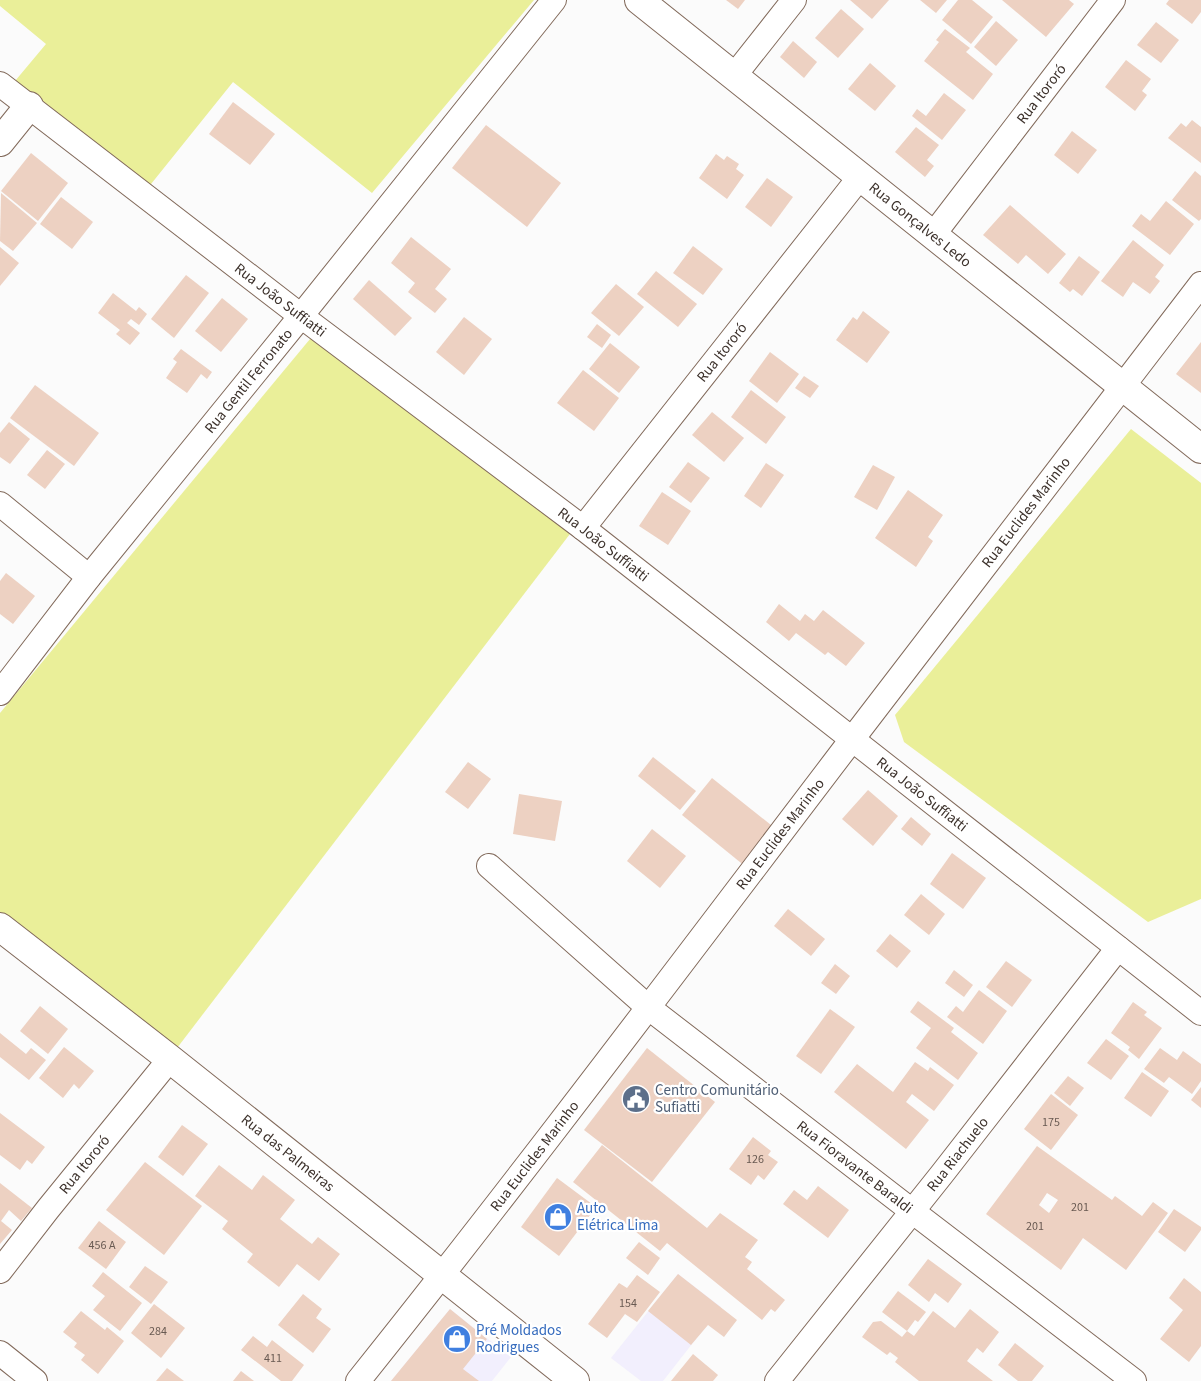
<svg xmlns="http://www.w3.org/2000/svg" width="1201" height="1381" font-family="'Source Sans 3',sans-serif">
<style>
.commercial{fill:#f2effd}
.green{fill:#eaef99}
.building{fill:#edd1c2;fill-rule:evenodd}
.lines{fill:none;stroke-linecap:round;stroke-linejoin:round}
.minor-casing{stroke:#826a5b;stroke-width:26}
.tertiary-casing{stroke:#826a5b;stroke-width:30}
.minor{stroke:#fff;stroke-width:24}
.tertiary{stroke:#fff;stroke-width:28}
.labels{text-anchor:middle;stroke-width:4.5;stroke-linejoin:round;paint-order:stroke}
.number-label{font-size:12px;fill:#695a52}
.street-label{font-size:15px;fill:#3d322c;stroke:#fff}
.service-label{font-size:15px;fill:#4e5e75;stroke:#fff;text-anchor:start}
.shop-label{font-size:15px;fill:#366cbe;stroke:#fff;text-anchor:start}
</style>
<rect width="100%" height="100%" fill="#fbfbfb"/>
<g class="commercial">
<polygon points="678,1274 721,1307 663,1381 641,1381 611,1358"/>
<polygon points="450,1309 511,1357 492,1381 391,1381"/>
</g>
<g class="green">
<polygon points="0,0 534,0 372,193 233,82 143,194 10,87 46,44 0,6"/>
<polygon points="315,333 573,530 174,1052 0,919 0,713"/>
<polygon points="1131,429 1201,483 1201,899 1148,922 904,742 895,715"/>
</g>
<g class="building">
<polygon points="726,0 745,0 738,9"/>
<polygon points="850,0 889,0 872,19"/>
<polygon points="920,0 947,0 936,13"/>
<polygon points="958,0 972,0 993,17 971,44 942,20"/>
<polygon points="1002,0 1069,0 1074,4 1046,37"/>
<polygon points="1169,0 1201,0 1201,12 1192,24 1166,4"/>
<polygon points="841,9 864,29 838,58 815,38"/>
<polygon points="996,21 1018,40 996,66 974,47"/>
<polygon points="1156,22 1179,40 1161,63 1137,45"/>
<polygon points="945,29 970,48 966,52 993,74 973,100 924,61 939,42 936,40"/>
<polygon points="793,41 817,62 804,78 780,57"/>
<polygon points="1126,60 1151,79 1142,91 1147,95 1135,111 1105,87"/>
<polygon points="870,63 896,86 875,111 848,89"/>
<polygon points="944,93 966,110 942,140 912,116 917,109 926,116"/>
<polygon points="233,102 275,134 250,165 209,134"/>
<polygon points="1192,120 1201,127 1201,163 1168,138 1181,123 1186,127"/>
<polygon points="486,125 561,183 527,227 452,168"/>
<polygon points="916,127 939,145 927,160 934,166 925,177 895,152"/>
<polygon points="1072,131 1097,150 1078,174 1054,155"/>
<polygon points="31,153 68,183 38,221 1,191"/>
<polygon points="716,154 724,160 727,156 739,164 736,169 744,175 727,199 699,178"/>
<polygon points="1195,171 1201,176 1201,219 1199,221 1172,200"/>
<polygon points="767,178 793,197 771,227 745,207"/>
<polygon points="1,193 37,223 13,251 0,241"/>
<polygon points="61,197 93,222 72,249 40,224"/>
<polygon points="1166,201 1194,224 1170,255 1132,226 1141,214 1150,221"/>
<polygon points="1010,205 1066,254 1048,274 1026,255 1018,264 983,235"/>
<polygon points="411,237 451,269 435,289 447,299 435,313 408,292 415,283 391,263"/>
<polygon points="1133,240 1164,265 1155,277 1160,281 1150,294 1133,282 1123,297 1101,281"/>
<polygon points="693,246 723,269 703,295 673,273"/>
<polygon points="0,247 19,263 0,286"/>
<polygon points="1079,256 1100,272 1082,296 1073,289 1070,292 1059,283"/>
<polygon points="656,271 697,304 678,327 637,294"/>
<polygon points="186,275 209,293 174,338 151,319"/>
<polygon points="369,280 412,318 395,336 353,299"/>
<polygon points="616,284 644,307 619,336 591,313"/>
<polygon points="113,293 136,311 139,307 147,314 139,325 131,319 127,323 140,333 130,345 116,334 120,330 98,313"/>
<polygon points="222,298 248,319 221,352 195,331"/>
<polygon points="863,311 890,332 867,363 836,340 853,317 857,320"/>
<polygon points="464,317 492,339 464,375 436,352"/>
<polygon points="597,324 611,335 602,348 587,337"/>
<polygon points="1201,342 1201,393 1176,374"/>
<polygon points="610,343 640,367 619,393 589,369"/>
<polygon points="181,349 212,372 207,379 201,374 187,393 166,378 177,362 173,359"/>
<polygon points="770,352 799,374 777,403 749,381"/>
<polygon points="583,370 619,398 594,431 557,403"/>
<polygon points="804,376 819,386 810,398 795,388"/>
<polygon points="35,385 99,433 74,466 10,418"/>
<polygon points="751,390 786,417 766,444 731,417"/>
<polygon points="712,412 744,438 724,462 692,435"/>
<polygon points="9,422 30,439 10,464 0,457 0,433"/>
<polygon points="47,450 65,464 45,489 27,475"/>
<polygon points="688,462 710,478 691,503 669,487"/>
<polygon points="766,463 784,475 761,508 744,496"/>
<polygon points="873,465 895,477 877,510 854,497"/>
<polygon points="908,490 943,515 928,537 933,541 916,567 875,538"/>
<polygon points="662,492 691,511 668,545 639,526"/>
<polygon points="6,573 35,596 13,624 0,614 0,581"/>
<polygon points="779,604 800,621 805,614 814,621 823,610 865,643 846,666 828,652 825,655 796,633 789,641 766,622"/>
<polygon points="653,757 696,791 680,810 638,776"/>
<polygon points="468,762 491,779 468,809 445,792"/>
<polygon points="712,778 776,829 746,867 682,815"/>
<polygon points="868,790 898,816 873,846 842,819"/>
<polygon points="519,794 562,801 555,841 513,834"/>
<polygon points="911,817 931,834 922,846 901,829"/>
<polygon points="652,829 686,856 660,888 627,861"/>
<polygon points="952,853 986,878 963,909 930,884"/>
<polygon points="921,894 945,914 929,935 904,915"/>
<polygon points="788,909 825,939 811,956 774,926"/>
<polygon points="890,934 911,951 897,968 876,951"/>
<polygon points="1006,961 1032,980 1012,1007 986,987"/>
<polygon points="835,964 850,976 836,994 821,983"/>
<polygon points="954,970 973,985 964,997 945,983"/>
<polygon points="979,990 1007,1011 983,1044 947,1017 956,1006 963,1012"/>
<polygon points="918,1001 954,1028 951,1032 978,1053 958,1080 916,1048 931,1028 910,1012"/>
<polygon points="1133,1002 1147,1012 1144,1015 1162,1028 1139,1059 1128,1050 1130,1047 1111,1033"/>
<polygon points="40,1006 68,1029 48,1054 20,1031"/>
<polygon points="830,1009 855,1027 821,1074 796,1056"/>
<polygon points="0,1033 26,1054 31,1048 46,1060 29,1080 0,1057"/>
<polygon points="1106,1039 1129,1056 1111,1080 1087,1063"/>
<polygon points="64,1047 94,1071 79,1089 74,1084 63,1098 39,1078"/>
<polygon points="647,1048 715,1102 652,1182 584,1130"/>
<polygon points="1160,1048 1177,1060 1183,1051 1201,1064 1201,1081 1192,1094 1169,1077 1164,1083 1144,1069"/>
<polygon points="915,1062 928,1071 930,1067 954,1085 934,1111 912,1094 906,1102 929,1120 906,1149 834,1092 857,1064 893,1092"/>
<polygon points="1142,1072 1169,1091 1151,1117 1124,1098"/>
<polygon points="1068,1076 1084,1088 1070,1106 1054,1093"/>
<polygon points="1201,1087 1201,1108 1191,1100"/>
<polygon points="1051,1094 1078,1115 1051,1150 1024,1129"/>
<polygon points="0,1113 45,1147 32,1164 27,1160 20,1170 0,1155"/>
<polygon points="182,1125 208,1144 183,1176 158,1157"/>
<polygon points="753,1137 771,1151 768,1155 778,1162 764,1180 758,1175 751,1185 729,1169"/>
<polygon points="602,1145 707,1228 720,1213 758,1240 745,1257 752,1262 747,1269 785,1300 775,1312 771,1309 762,1320 667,1243 660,1251 573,1182"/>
<path d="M 1037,1146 L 1112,1200 L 1115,1196 L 1142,1216 L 1153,1202 L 1168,1213 L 1126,1270 L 1083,1238 L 1061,1270 L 986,1214 ZM 1047,1193 L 1058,1200 L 1049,1213 L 1039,1205 Z"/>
<polygon points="145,1162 202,1206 164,1255 106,1210"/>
<polygon points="219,1165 252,1190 263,1175 295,1200 280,1219 312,1244 318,1237 340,1254 319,1281 297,1264 279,1287 247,1262 253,1254 222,1229 228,1221 195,1196"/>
<polygon points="557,1178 596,1207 559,1256 521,1227"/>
<polygon points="0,1183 32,1208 21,1221 9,1210 1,1221 12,1230 0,1244"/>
<polygon points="818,1186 849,1210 828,1238 783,1204 794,1190 807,1200"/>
<polygon points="1174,1209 1201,1227 1201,1230 1185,1252 1158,1232"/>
<polygon points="99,1221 126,1242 106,1269 78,1248"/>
<polygon points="639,1242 660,1258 648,1275 626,1258"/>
<polygon points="928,1259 962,1284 948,1303 935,1293 929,1302 908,1285"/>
<polygon points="145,1266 168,1282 151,1304 129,1287"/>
<polygon points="103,1272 142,1303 120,1331 93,1310 105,1296 92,1286"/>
<polygon points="678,1274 737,1320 724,1337 708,1325 691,1345 648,1311"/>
<polygon points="637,1275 660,1292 637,1322 625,1314 607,1338 588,1324 619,1283 627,1288"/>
<polygon points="1184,1278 1201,1292 1201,1346 1189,1362 1160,1339 1183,1310 1169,1298"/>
<polygon points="898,1291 926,1312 918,1322 915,1320 907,1331 882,1312"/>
<polygon points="303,1294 322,1309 316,1318 331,1329 313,1353 278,1325"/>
<polygon points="154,1304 185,1328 161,1358 131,1333"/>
<polygon points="450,1309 487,1339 463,1369 479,1381 391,1381"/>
<polygon points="970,1309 999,1332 983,1353 977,1348 967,1361 993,1381 919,1381 895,1362 898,1358 890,1352 887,1355 862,1337 873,1322 881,1321 902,1337 907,1331 914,1336 933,1311 955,1328"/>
<polygon points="81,1311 105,1330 107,1327 124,1341 98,1374 81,1360 85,1355 74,1347 77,1343 63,1332"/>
<polygon points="253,1336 267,1347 272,1340 304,1365 292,1381 281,1381 241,1350"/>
<polygon points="1015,1343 1044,1366 1032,1381 1018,1381 998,1365"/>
<polygon points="693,1354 718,1375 713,1381 671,1381"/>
<polygon points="167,1368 184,1381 156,1381"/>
<polygon points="241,1371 254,1381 233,1381"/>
</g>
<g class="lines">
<defs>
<g id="minor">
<polyline points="734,76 794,0"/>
<path id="s1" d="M 0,84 L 301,316 L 583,528 L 1201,1013"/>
<path id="s2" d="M 933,235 L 1113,0"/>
<polyline points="0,504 89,577"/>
<path id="s3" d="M 583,528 L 860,177"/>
<path id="s4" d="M 0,693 L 89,577 L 301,316 L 554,0"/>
<path id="s5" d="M 489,866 L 649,1008 L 912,1211 L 1134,1381"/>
<path id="s6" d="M 0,1271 L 48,1209 L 170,1059"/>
<polyline points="0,1353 35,1381"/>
<path id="s7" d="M 358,1381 C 526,1171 687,956 850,742 C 966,589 1084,437 1201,284"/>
<path id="s8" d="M 777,1381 L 942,1174 L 1118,948"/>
</g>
<g id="tertiary">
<path id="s9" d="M 639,0 L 1201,449"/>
<polyline points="0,142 29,106"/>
<path id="s10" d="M 0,927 L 170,1059 L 575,1381"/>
</g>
</defs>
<use href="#minor" class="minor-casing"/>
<use href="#tertiary" class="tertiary-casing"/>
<use href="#minor" class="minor"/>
<use href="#tertiary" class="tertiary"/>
</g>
<defs>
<symbol id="civic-disc" viewBox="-11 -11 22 22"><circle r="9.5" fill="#5c6f8a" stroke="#fff"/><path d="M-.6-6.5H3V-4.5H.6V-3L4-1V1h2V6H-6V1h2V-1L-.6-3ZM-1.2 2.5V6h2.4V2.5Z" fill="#fff"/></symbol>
<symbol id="shop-disc" viewBox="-11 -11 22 22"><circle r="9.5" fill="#3f7fe0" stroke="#fff"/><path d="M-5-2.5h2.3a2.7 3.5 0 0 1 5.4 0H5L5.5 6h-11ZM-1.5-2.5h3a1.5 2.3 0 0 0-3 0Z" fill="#fff"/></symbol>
</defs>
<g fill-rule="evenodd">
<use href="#civic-disc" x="620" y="1083" width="32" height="32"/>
<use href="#shop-disc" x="542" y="1201" width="32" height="32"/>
<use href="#shop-disc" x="441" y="1323" width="32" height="32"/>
</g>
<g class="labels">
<g class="number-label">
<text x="1051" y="1126">175</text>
<text x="755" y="1163">126</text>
<text x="1080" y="1211">201</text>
<text x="1035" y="1230">201</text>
<text x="102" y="1249">456 A</text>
<text x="628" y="1307">154</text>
<text x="158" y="1335">284</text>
<text x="273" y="1362">411</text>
</g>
<g class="street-label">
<text dy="5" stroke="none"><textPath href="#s2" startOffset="178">Rua Itororó</textPath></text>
<text dy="5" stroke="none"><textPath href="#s9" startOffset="360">Rua Gonçalves Ledo</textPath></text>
<text dy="5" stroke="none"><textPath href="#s1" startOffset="354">Rua João Suffiatti</textPath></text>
<text dy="5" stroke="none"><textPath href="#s3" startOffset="224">Rua Itororó</textPath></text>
<text dy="5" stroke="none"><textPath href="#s4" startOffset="399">Rua Gentil Ferronato</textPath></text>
<text dy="5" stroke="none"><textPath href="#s7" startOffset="1096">Rua Euclides Marinho</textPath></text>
<text dy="5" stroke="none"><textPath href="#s1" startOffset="759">Rua João Suffiatti</textPath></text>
<text dy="5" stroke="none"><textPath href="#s1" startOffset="1164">Rua João Suffiatti</textPath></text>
<text dy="5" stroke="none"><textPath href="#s7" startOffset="691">Rua Euclides Marinho</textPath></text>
<text dy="5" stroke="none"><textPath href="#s10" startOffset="366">Rua das Palmeiras</textPath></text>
<text dy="5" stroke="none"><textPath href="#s8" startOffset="290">Rua Riachuelo</textPath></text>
<text dy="5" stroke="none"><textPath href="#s7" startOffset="286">Rua Euclides Marinho</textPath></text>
<text dy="5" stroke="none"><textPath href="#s6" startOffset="136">Rua Itororó</textPath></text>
<text dy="5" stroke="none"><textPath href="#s5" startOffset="474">Rua Fioravante Baraldi</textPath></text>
</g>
<g class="service-label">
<text x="655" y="1095">Centro Comunitário<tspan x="655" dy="17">Sufiatti</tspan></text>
</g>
<g class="shop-label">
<text x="577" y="1213">Auto<tspan x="577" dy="17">Elétrica Lima</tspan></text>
<text x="476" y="1335">Pré Moldados<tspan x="476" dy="17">Rodrigues</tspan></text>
</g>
</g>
</svg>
